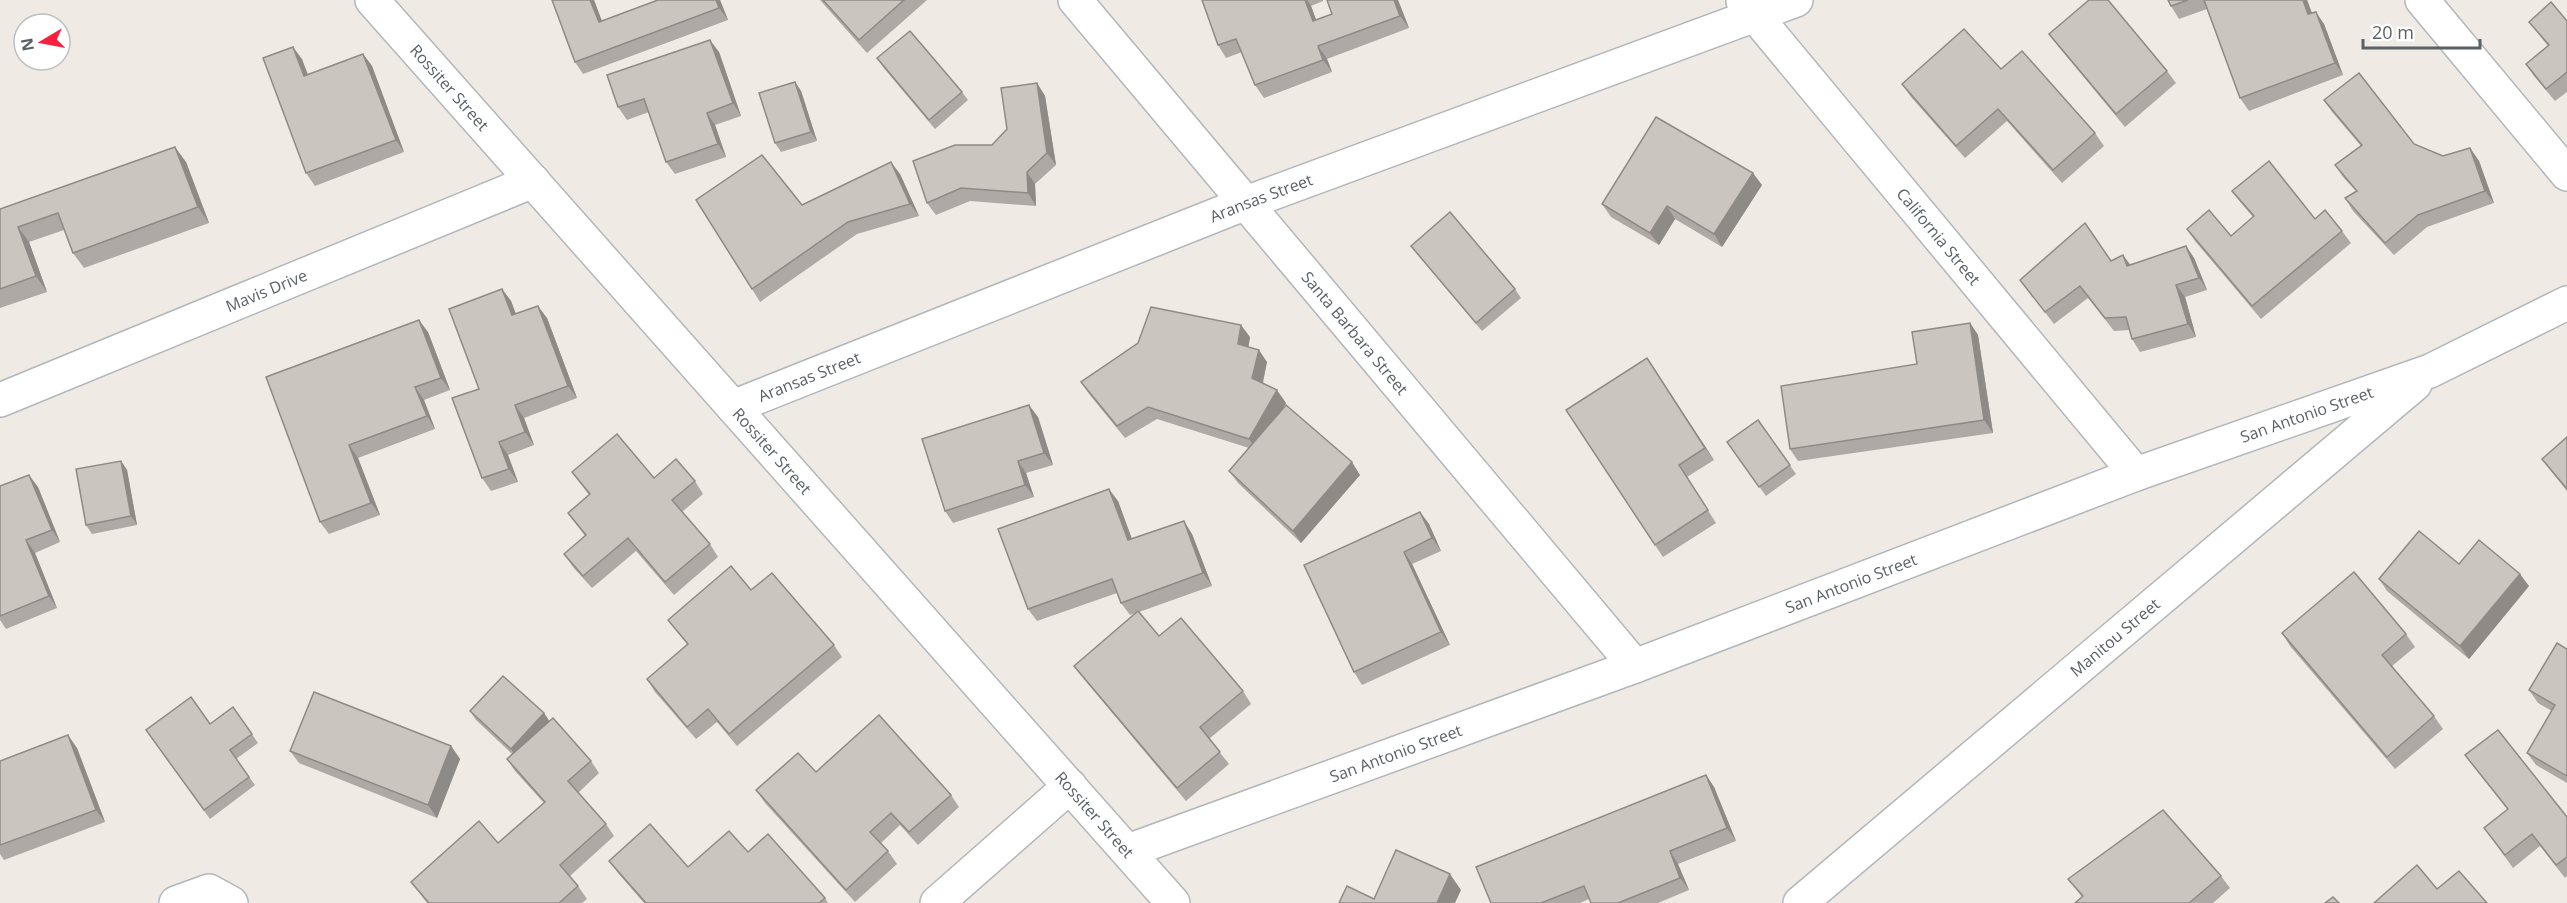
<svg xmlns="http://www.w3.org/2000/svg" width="2567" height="903" font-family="'Open Sans',sans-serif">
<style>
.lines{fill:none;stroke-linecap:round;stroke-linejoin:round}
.minor-casing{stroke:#b1b7ba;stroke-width:36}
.minor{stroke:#fff;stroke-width:33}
.wall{fill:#afa9a5}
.shaded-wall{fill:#8e8a86}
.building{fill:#cbc5c0;stroke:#8e8a86;stroke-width:1.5}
.labels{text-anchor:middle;stroke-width:4.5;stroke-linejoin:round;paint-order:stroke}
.street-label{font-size:16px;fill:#5b6266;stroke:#fff}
</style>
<rect width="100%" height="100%" fill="#f0eae4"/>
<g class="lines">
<defs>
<g id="minor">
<path id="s1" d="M 372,0 L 1173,903"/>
<path id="s2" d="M 1075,0 L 1635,666"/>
<polyline points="2422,0 2567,174"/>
<path id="s3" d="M 1743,1 L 2136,474"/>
<path id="s4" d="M 0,400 L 533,181"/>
<path id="s5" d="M 733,407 L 1246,203 L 1796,0"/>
<path id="s6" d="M 1128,851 L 1635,666 L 2136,474 L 2430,371 L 2567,303"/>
<polyline points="176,903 209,891 231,903"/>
<polyline points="937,903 1070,786"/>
<path id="s7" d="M 1800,903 L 2415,384"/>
</g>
</defs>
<use href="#minor" class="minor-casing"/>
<use href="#minor" class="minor"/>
</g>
<g class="wall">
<polygon points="552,0 594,0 602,21 658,0 720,0 728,20 583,74 575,62"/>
<polygon points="820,0 927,0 867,53"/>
<polygon points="1202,0 1323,0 1323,1 1311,6 1316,20 1398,0 1409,28 1327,59 1332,72 1264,98 1255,85 1242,52 1226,58 1218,45"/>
<polygon points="2168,0 2307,0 2312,13 2324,24 2343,75 2249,111 2240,98 2207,9 2179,19 2171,6"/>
<polygon points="2567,21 2567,92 2555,101 2534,76 2526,64 2548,46 2529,22"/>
<polygon points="2049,34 2167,71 2176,83 2125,127 2058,46"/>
<polygon points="719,52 741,116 715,125 726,157 675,174 666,162 649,112 627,120 618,107"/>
<polygon points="363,54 372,66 404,152 315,186 306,173 302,59 307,75"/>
<polygon points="877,58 962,92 968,100 935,129 883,67"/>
<polygon points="2001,69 2095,133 2104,146 2062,183 2007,121 1965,158 1911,97 1902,84"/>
<polygon points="795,82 801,91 817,141 781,152 775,143"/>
<polygon points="1037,83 1045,96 1056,165 1035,184 1036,206 970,201 936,215 927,203 992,145 1007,129"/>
<polygon points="2324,100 2414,144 2443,156 2470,148 2479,161 2494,203 2427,227 2394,255 2353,211 2345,198 2356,191 2343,177 2335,165 2361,146 2333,113"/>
<polygon points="186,162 209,223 84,268 73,253 64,230 29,242 47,292 0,308 0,209"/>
<polygon points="900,174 919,216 857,234 760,302 752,289 802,205"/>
<polygon points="1762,185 1722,247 1675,219 1659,245 1611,217 1602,204"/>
<polygon points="2232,191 2315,219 2342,231 2351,243 2261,319 2195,241 2187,229 2231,236 2253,217 2241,203"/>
<polygon points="1411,246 1515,289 1521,298 1482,331 1417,254"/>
<polygon points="2186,246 2194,258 2207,290 2185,297 2196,337 2140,352 2132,339 2129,330 2114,331 2088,298 2054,324 2020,280 2111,261 2131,265"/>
<polygon points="502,289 511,301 516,314 547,318 577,398 524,418 534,445 508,455 518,482 491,491 482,478 479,389"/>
<polygon points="1970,323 1978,335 1993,433 1798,461 1790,449 1917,364"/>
<polygon points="428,332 450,390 424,400 435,429 358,458 380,515 329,534 320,522 266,377"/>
<polygon points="1250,337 1248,347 1267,362 1263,383 1286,403 1282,410 1360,475 1301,543 1238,483 1229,471 1249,448 1157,419 1125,438 1089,394 1081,382"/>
<polygon points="1655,370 1714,460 1687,477 1716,523 1663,557 1655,545"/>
<polygon points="1038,417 1053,465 1026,473 1034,497 953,523 945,511"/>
<polygon points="1758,420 1796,474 1766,496 1727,442"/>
<polygon points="2567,437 2567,491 2551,471 2542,459"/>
<polygon points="121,461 127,470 137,525 92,534 86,525"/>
<polygon points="572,472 695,481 703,494 682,512 710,544 718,557 674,595 636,551 592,588 573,567 564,554 585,536 568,513 589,495"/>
<polygon points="0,486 38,487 60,542 35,553 57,608 6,629 0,620"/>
<polygon points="1118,501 1132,539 1192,534 1212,586 1139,612 1159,636 1243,691 1251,704 1209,739 1229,764 1186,801 1083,678 1074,666 1136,613 1130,615 1121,603 1117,593 1037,621 1028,609"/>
<polygon points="1420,512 1429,524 1441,551 1412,564 1450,645 1362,685 1354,672"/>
<polygon points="2459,564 2529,586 2469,659 2387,591 2379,579"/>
<polygon points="751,590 834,645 842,657 737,746 717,722 696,739 655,692 647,679 687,644 668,620"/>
<polygon points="2282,633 2406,634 2415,647 2392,666 2434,716 2443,729 2395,769 2290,646"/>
<polygon points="2567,649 2567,783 2536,765 2527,753 2552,711 2538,703 2529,690"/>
<polygon points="233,707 258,743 236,759 255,785 210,819 146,730 210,724"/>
<polygon points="470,711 544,713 549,721 591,761 599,773 578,793 606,824 614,836 570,876 578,886 587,899 582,903 427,903 411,882 498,843 544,803 515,771 507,759 512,754 476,720"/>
<polygon points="451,746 460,759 437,818 299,763 290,751"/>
<polygon points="77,748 105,822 4,860 0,854 0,761"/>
<polygon points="2465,755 2567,817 2567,876 2565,878 2540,846 2513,868 2484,828 2508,810"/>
<polygon points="816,772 951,795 959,807 918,845 900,825 881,843 888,851 897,864 855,902 765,803 756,790"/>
<polygon points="1706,775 1714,787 1736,841 1678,864 1689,890 1658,903 1591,903 1589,899 1580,903 1491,903"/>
<polygon points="748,852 825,898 828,903 644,903 618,873 609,861 688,867"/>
<polygon points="2221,876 2230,888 2213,903 2075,903 2082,897 2068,879"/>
</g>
<g class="shaded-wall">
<polygon points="590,0 594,0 607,35 599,22"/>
<polygon points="716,0 720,0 728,20 719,8"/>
<polygon points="1305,0 1307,0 1311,6 1321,33 1313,21"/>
<polygon points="1394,0 1398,0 1409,28 1400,16"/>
<polygon points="2303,0 2307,0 2317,27 2308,14"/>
<polygon points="2316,12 2324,24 2343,75 2335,63"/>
<polygon points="710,40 719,52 741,116 733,103"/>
<polygon points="1318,46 1327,59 1332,72 1323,60"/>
<polygon points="293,47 302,59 313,88 304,76"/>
<polygon points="363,54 372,66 404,152 396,140"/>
<polygon points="795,82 801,91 817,141 811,132"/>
<polygon points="1037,83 1045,96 1056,165 1047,153"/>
<polygon points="707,113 715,125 726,157 718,144"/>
<polygon points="175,147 186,162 209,223 198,207"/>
<polygon points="2470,148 2479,161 2494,203 2485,191"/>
<polygon points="891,162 900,174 919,216 910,204"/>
<polygon points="1027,172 1035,184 1036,206 1028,193"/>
<polygon points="1753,173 1762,185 1722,247 1714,234"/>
<polygon points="1667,206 1675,219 1659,245 1650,233"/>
<polygon points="18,227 29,242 47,292 36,276"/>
<polygon points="2186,246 2194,258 2207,290 2199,278"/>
<polygon points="2123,255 2132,267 2127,266"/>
<polygon points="2176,285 2185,297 2196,337 2188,324"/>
<polygon points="502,289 511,301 521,328 512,315"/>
<polygon points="538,306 547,318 577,398 568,386"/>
<polygon points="419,320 428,332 450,390 441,378"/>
<polygon points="1970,323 1978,335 1993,433 1984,420"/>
<polygon points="1241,325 1250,337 1247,356 1238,344"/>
<polygon points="1259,350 1267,362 1261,390 1252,378"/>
<polygon points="1647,358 1655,370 1714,460 1705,448"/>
<polygon points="415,387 424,400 435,429 427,416"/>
<polygon points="1277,390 1286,403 1257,451 1249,439"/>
<polygon points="515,405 524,418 534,445 525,432"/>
<polygon points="1029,405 1038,417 1053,465 1044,453"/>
<polygon points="499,442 508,455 518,482 509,469"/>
<polygon points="349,445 358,458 380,515 371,503"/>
<polygon points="121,461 127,470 137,525 131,516"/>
<polygon points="1018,461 1026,473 1034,497 1025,485"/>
<polygon points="1352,462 1360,475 1301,543 1293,531"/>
<polygon points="29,475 38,487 60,542 52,530"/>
<polygon points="1109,489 1118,501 1137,553 1128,540"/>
<polygon points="1420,512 1429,524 1441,551 1432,538"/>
<polygon points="1184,521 1192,534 1212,586 1203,573"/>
<polygon points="26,540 35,553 57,608 49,596"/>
<polygon points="1404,552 1412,564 1450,645 1441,632"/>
<polygon points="2520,574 2529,586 2469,659 2460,646"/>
<polygon points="544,713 550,722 517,758 511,749"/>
<polygon points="68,735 77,748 105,822 96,810"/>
<polygon points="451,746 460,759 437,818 428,805"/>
<polygon points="1706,775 1714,787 1736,841 1727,828"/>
<polygon points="1670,851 1678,864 1689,890 1680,878"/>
<polygon points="1450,874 1461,890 1455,903 1437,903"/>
</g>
<g class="building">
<polygon points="552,0 590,0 599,22 658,0 716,0 719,8 575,62"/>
<polygon points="823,0 904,0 859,40"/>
<polygon points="1202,0 1305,0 1313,21 1332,14 1327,0 1394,0 1400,16 1318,46 1323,60 1255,85 1236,39 1218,45"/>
<polygon points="2089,0 2108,0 2167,71 2116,114 2049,34"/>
<polygon points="2168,0 2188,0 2171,6"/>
<polygon points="2204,0 2303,0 2308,14 2316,12 2335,63 2240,98"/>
<polygon points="2551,2 2567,21 2567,72 2546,89 2526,64 2549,45 2529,22"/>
<polygon points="1964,29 2001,69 2022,51 2095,133 2053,170 1998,109 1956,146 1902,84"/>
<polygon points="910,31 962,92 929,120 877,58"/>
<polygon points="710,40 733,103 707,113 718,144 666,162 644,99 618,107 607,75"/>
<polygon points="293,47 304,76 363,54 396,140 306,173 263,58"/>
<polygon points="2359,73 2414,144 2443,156 2470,148 2485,191 2418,215 2385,243 2345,198 2357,191 2335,165 2362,145 2324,100"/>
<polygon points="795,82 811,132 775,143 759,93"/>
<polygon points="1037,83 1047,153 1027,172 1028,193 961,188 927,203 913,161 955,145 992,145 1007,129 1001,88"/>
<polygon points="1656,117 1753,173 1714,234 1667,206 1650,233 1602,204"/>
<polygon points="175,147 198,207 73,253 58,213 18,227 36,276 0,289 0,209"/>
<polygon points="762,155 802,205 891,162 910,204 848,222 752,289 696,200"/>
<polygon points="2269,161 2315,219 2325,210 2342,231 2252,306 2187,229 2209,210 2231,236 2254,216 2232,191"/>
<polygon points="1450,212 1515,289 1476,323 1411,246"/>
<polygon points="2085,223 2111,261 2123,255 2127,266 2186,246 2199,278 2176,285 2188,324 2132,339 2126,317 2105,318 2080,286 2045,312 2020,280"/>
<polygon points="502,289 512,315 538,306 568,386 515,405 525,432 499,442 509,469 482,478 452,398 479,389 449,309"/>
<polygon points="1151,307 1241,325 1238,344 1259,350 1252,378 1277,390 1249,439 1148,407 1117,426 1081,382 1138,343"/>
<polygon points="419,320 441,378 415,387 427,416 349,445 371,503 320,522 266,377"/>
<polygon points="1970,323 1984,420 1790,449 1781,386 1917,364 1912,332"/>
<polygon points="1647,358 1705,448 1679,465 1708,510 1655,545 1566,410"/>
<polygon points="1029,405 1044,453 1018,461 1025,485 945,511 922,439"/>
<polygon points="1286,405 1352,462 1293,531 1229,471"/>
<polygon points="1758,420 1790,465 1759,487 1727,442"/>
<polygon points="617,434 654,478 676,459 695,481 672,500 710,544 665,582 628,538 583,576 564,554 586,535 568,513 590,494 572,472"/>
<polygon points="2567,437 2567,489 2542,459"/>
<polygon points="121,461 131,516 86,525 76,469"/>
<polygon points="29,475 52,530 26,540 49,596 0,616 0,486"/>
<polygon points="1109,489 1128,540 1184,521 1203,573 1121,603 1112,579 1028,609 998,529"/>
<polygon points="1420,512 1432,538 1404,552 1441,632 1354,672 1304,565"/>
<polygon points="2419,531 2459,564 2479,540 2520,574 2460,646 2379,579"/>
<polygon points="731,566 751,590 772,573 834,645 729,734 708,709 687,727 647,679 688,644 668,620"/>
<polygon points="2354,572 2406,634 2382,655 2434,716 2387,757 2282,633"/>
<polygon points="1138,611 1159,636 1181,618 1243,691 1200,727 1220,752 1177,788 1074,666"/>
<polygon points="2557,643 2567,649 2567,776 2527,753 2555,705 2529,690"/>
<polygon points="503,676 544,713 511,749 470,711"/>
<polygon points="314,692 451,746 428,805 290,751"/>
<polygon points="191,697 210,724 233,707 252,734 230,750 249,777 204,810 146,730"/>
<polygon points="879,715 951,795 909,832 891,813 870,832 888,851 846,890 756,790 798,753 816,772"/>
<polygon points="553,718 591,761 568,781 606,824 560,865 578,886 559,903 429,903 411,882 479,821 498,843 545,802 507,759"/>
<polygon points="2498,730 2567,817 2567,857 2556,865 2532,834 2505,855 2484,828 2508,809 2465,755"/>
<polygon points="68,735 96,810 0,845 0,761"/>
<polygon points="1706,775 1727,828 1670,851 1680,878 1618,903 1591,903 1584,886 1541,903 1491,903 1476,867"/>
<polygon points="2163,810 2221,876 2189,903 2075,903 2083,896 2068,879"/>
<polygon points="650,824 688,867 729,831 748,852 768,834 825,898 819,903 646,903 609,861"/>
<polygon points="1396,850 1450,874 1437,903 1339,903 1347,886 1374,899"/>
<polygon points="2417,865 2437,889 2459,871 2487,903 2374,903"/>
<polygon points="2333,897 2339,903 2325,903"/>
</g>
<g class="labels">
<g class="street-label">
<text dy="6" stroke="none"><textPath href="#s1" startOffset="117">Rossiter Street</textPath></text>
<text dy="6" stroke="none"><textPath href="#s5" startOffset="568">Aransas Street</textPath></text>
<text dy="6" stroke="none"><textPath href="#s3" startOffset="306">California Street</textPath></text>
<text dy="6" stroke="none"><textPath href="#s4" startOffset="288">Mavis Drive</textPath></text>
<text dy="6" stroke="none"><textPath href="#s2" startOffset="435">Santa Barbara Street</textPath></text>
<text dy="6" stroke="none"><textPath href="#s5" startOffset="82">Aransas Street</textPath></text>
<text dy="6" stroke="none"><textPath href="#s6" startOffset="1257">San Antonio Street</textPath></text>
<text dy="6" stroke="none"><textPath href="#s1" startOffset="603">Rossiter Street</textPath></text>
<text dy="6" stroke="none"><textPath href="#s6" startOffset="771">San Antonio Street</textPath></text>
<text dy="6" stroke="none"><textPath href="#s7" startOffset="412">Manitou Street</textPath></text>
<text dy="6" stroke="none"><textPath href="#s6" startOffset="285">San Antonio Street</textPath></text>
<text dy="6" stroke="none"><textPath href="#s1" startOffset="1089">Rossiter Street</textPath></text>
</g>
</g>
<g transform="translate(42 42) rotate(260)"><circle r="28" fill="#ffffff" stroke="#bdc0c2" stroke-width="1.5"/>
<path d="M0-4.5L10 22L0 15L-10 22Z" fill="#fa1f3f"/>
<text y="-9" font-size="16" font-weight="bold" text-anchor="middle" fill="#5b6266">N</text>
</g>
<path d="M2363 39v9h117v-9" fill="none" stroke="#5b6266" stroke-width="3"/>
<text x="2372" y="39" font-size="18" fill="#5b6266" stroke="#ffffff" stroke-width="4.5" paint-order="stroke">20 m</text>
</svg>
